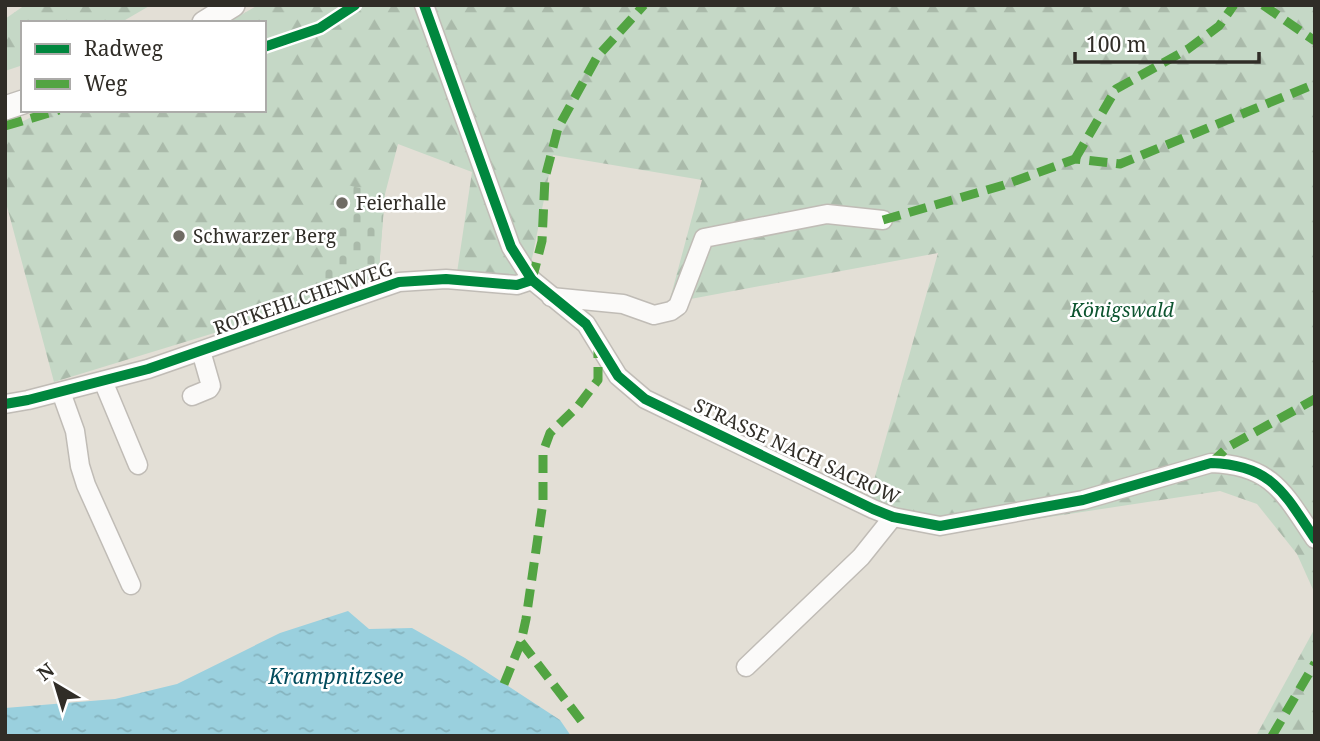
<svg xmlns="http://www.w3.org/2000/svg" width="1320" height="741" font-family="'Noto Serif',serif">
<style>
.forest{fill:url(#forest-firs)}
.cemetery{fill:url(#cemetery-stones)}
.water{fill:url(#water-ripples)}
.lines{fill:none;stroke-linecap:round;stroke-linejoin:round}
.minor-casing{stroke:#c0bcb6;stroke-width:21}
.major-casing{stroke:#c0bcb6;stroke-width:26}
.minor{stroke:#fbfaf9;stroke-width:18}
.major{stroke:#fbfaf9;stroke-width:23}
.quiet{stroke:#52a442;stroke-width:9;stroke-dasharray:18 9;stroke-linecap:butt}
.cycleway-casing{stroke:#fff;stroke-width:15}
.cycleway{stroke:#00873e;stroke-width:10}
.poi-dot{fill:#6f6b64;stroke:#fff;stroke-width:2.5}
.labels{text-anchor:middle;stroke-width:5;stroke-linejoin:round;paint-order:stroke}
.poi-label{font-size:19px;fill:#302d27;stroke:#fff;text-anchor:start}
.street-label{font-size:19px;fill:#302d27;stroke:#fff}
.park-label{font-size:19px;font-style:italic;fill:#0c542f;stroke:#fff}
.water-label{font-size:21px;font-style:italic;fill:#034c5d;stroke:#fff}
</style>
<defs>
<pattern id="forest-firs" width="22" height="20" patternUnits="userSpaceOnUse" patternTransform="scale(1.75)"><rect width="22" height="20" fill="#c5d8c6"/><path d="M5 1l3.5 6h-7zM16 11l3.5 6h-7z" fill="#aabaaa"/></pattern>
<pattern id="cemetery-stones" width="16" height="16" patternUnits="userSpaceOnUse" patternTransform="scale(1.75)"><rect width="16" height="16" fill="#c5d8c6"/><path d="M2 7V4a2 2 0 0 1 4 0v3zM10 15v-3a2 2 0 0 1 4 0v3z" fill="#aabaaa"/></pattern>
<pattern id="water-ripples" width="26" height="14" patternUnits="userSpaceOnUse" patternTransform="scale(1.75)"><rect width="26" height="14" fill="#9ad0de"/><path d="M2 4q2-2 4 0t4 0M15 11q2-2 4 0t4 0" fill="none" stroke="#85b3be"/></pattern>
</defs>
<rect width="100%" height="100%" fill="#e3dfd6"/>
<g class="forest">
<polygon points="25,5 151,5 120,23 23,23 23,65 5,71 5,19"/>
<polygon points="258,5 1315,5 1315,594 1297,554 1257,504 1220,491 944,533 865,512 938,253 669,303 702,180 553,155 525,293 455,286 472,172 398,144 385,194 378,281 319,301 54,382 5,199 5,130 46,110 264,110 264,23 227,23"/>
<polygon points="1315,628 1315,736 1256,736"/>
</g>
<polygon class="cemetery" points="343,184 385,194 378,281 319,301"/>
<polygon class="water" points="348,611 369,629 412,628 465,658 560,720 571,736 5,736 5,708 115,699 177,684 280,633"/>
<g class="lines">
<defs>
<g id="minor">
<path d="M 424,5 L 511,247 L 532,280 L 586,324 L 618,376 L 645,399 L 873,509 L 893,517 L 940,526 L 1083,500 L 1211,463 C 1272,465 1284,493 1315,539"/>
<polyline points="551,297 623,304 654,315 671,311 678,306 704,238 827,214 883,220"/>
<polyline points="103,381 138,465"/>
<polyline points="61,392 75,431 80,466 86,485 131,585"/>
<polyline points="192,396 209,389 211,386 201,351"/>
<polyline points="5,404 28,400 148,369 399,282 446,279 517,285 532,280"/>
<polyline points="746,667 861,557 893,517"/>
</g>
<g id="major">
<polyline points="204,23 233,5"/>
<polyline points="5,108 23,102"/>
</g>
</defs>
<use href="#minor" class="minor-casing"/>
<use href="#major" class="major-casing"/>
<use href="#minor" class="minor"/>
<use href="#major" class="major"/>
<g class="quiet">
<polyline points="1263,5 1315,41"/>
<polyline points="5,126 59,110"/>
<polyline points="1075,159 1116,89 1188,49 1219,26 1234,5"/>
<polyline points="883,220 1004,185 1075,159 1120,164 1315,84"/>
<polyline points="532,280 542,241 545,178 558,128 597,57 644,5"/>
<polyline points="1211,463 1228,447 1315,399"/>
<polyline points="521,642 586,727"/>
<polyline points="504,684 521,642 526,619 543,502 543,452 550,433 578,406 598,380 598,346"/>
<polyline points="1272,736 1315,663"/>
</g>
<defs>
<g id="cycleway">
<path d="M 424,5 L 511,247 L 532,280 L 586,324 L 618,376 L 645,399 L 873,509 L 893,517 L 940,526 L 1083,500 L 1211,463 C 1272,465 1284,493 1315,539"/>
<polyline points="264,47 320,28 355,5"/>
<polyline points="5,404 28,400 148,369 399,282 446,279 517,285 532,280"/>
</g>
</defs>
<use href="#cycleway" class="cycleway-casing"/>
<use href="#cycleway" class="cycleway"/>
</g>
<g class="poi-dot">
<circle cx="342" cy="203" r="7"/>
<circle cx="179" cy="236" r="7"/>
</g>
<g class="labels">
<g class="poi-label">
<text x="356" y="210">Feierhalle</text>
<text x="193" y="243">Schwarzer Berg</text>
</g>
<g class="street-label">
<text transform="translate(303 298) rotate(-19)" y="7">ROTKEHLCHENWEG</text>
<text transform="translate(797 451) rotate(25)" y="7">STRASSE NACH SACROW</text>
</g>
<g class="park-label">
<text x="1122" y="317">Königswald</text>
</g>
<g class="water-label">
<text x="336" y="684">Krampnitzsee</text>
</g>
</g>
<rect width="1320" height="741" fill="none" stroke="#302d27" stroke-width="14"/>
<rect x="21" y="21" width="245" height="91" fill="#ffffff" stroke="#acaba9" stroke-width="2"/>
<rect x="35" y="44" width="35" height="10" fill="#00873e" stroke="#acaba9" stroke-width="2"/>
<text x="84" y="56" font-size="21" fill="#302d27">Radweg</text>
<rect x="35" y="79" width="35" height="10" fill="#52a442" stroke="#acaba9" stroke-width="2"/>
<text x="84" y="91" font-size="21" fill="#302d27">Weg</text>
<g transform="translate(56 685) rotate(322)" stroke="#ffffff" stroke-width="5" paint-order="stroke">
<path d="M0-5L12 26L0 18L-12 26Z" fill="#302d27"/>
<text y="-10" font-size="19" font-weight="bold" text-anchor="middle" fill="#302d27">N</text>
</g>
<path d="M1075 52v10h184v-10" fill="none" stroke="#302d27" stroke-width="3.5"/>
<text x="1086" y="52" font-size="21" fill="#302d27" stroke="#ffffff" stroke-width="5" paint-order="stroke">100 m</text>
</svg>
